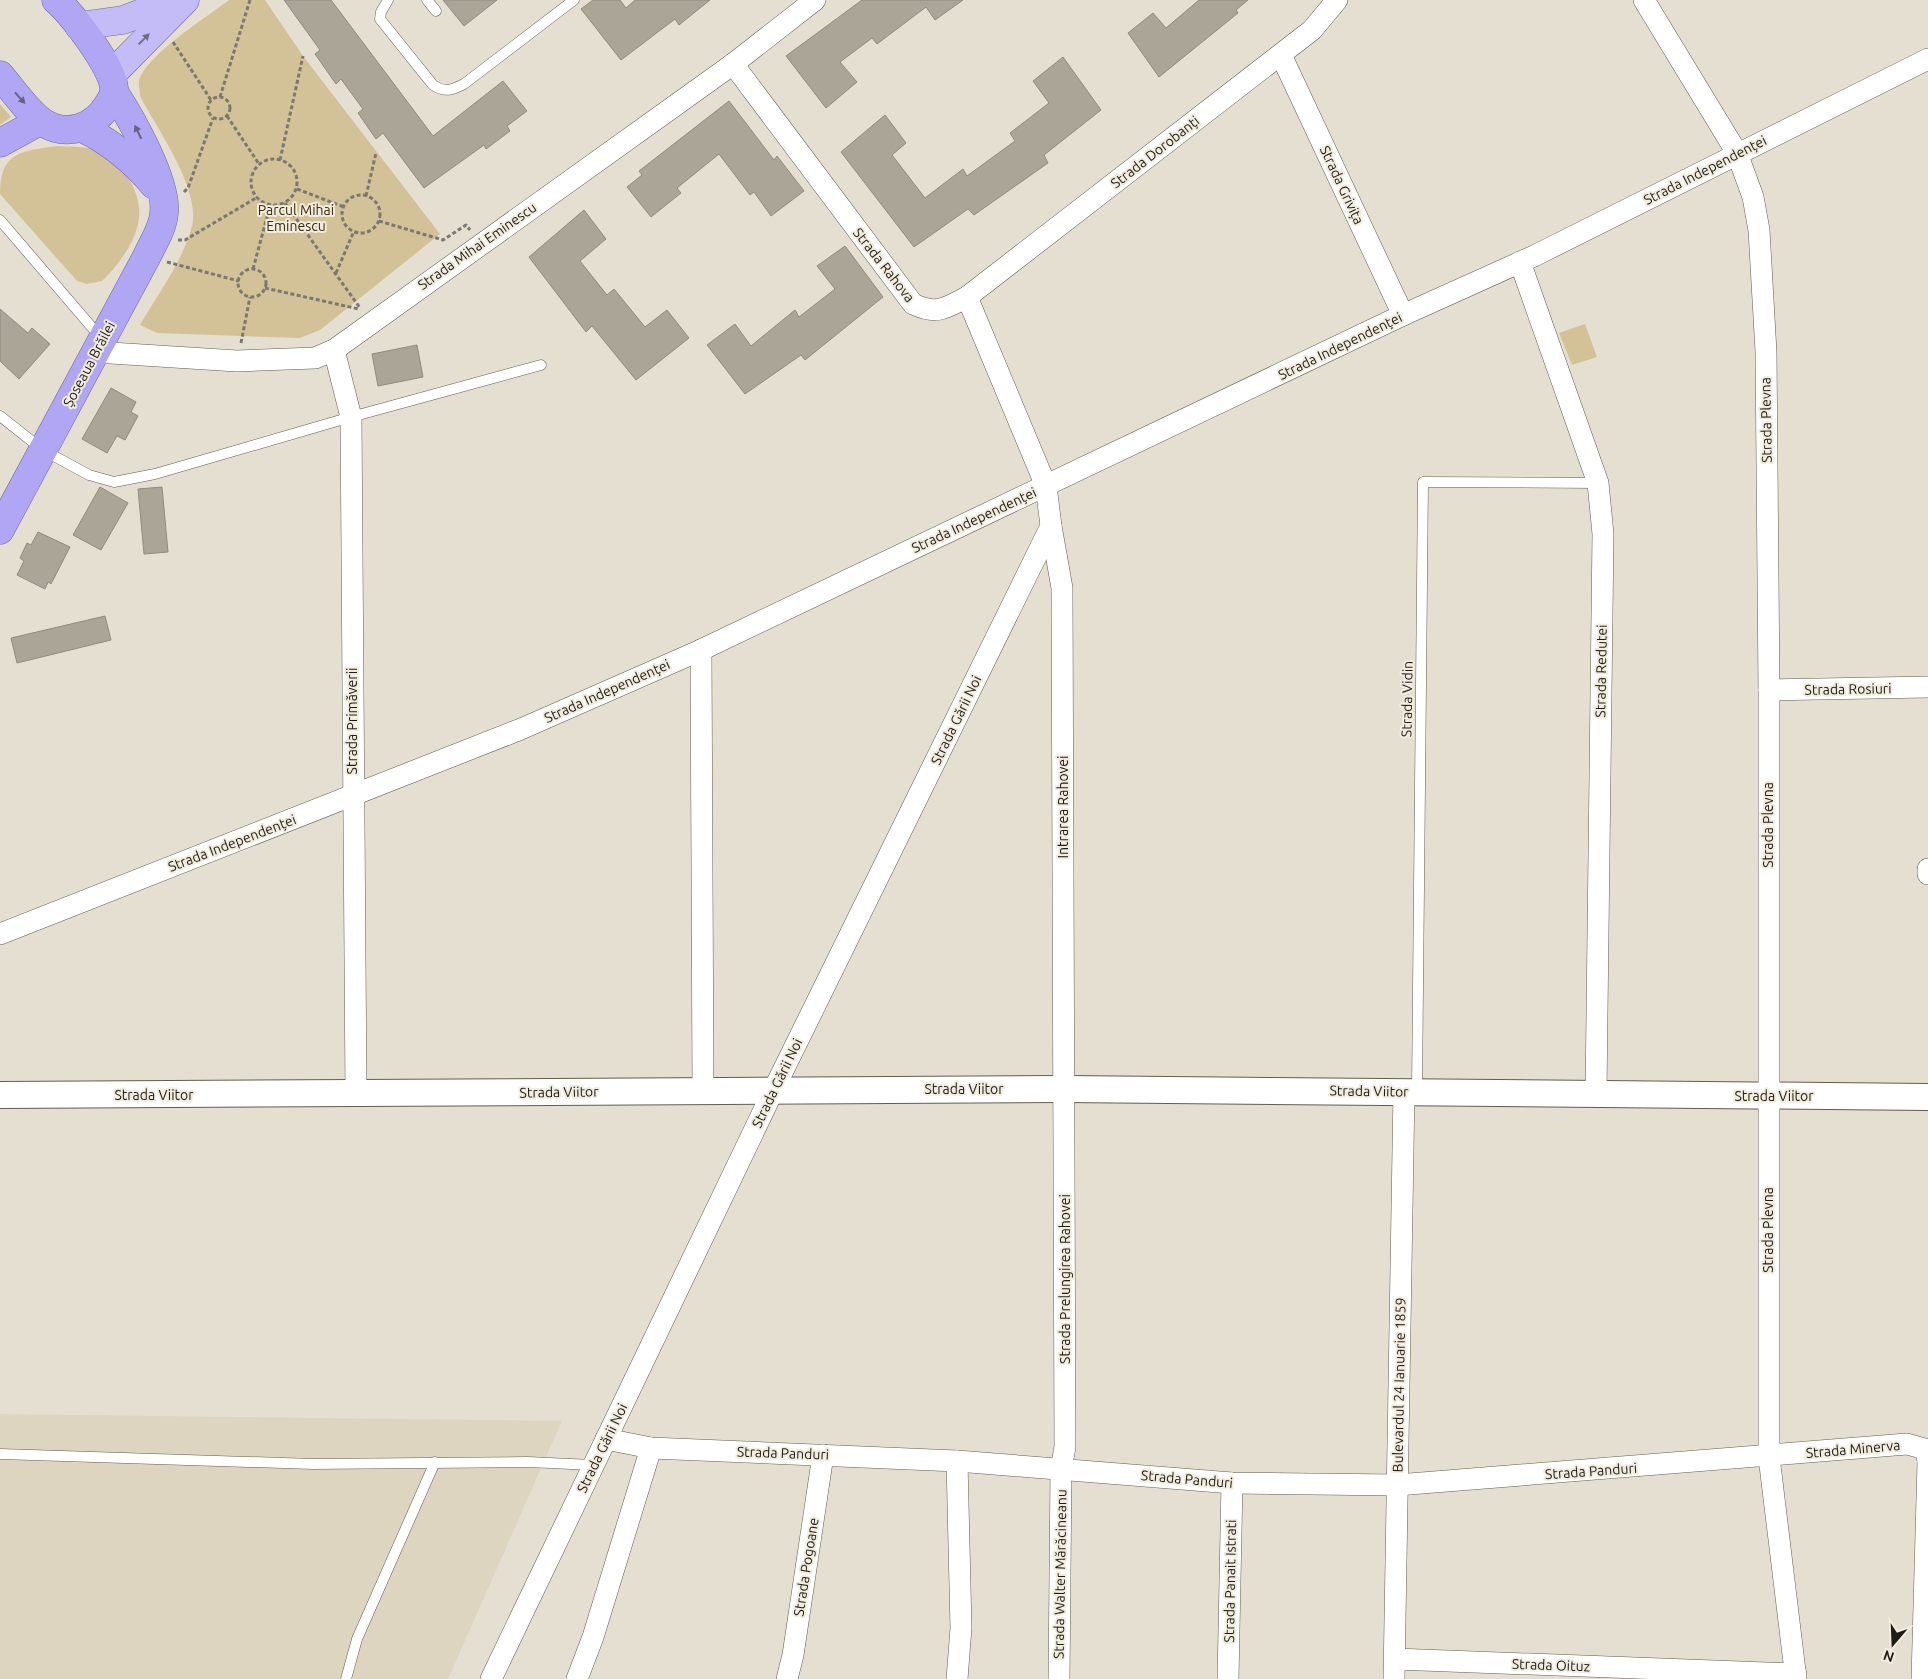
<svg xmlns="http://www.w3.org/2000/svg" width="1928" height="1679" font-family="Ubuntu,sans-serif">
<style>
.built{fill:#ddd5c0}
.green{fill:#d3c298}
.building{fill:#aba598;stroke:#908b7e}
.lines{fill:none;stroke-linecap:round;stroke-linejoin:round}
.service-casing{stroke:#625d51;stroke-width:11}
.minor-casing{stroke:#625d51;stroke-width:22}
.tertiary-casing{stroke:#625d51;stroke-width:28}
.primary-casing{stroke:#7067a4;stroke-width:29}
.trunk-casing{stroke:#7067a4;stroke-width:29}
.path{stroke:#7c786f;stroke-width:3;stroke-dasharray:4 2.5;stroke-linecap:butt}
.service{stroke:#fff;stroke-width:10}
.minor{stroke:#fff;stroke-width:21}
.tertiary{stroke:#fff;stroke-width:26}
.primary{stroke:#c4bcf6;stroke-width:28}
.trunk{stroke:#b0a6f3;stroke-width:28}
.oneway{fill:#716c86}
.oneway2{fill:#676185}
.labels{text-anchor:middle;stroke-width:4;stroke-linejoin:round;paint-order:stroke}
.street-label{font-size:14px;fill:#1e1c17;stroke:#f2ecdf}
.park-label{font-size:14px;fill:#382c0b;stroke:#f2ecdf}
</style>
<rect width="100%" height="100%" fill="#e5dfd2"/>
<polygon class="built" points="0,1414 562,1421 448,1679 0,1679"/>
<g class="green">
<path d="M 229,0 L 265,0 L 303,56 L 440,234 L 320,330 L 300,338 L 157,333 L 140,325 C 158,294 183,261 192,226 C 201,189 157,129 140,96 C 140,91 138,85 139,81 C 146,55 207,17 229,0 Z"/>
<polygon points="0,104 11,117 0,125"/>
<path d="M 57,146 C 73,147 96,146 110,155 C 118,160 125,171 129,179 C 134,188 138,197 139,208 C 142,234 120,264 102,281 L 87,284 L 77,281 L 0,194 C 0,152 21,151 57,146 Z"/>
<polygon points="1585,324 1597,357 1572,365 1559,333"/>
</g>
<g class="building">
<polygon points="284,0 331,0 433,136 503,81 527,111 507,126 510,131 486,149 484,145 424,188 383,133 376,139 358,113 363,109 341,79 336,84 315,54 320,50"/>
<polygon points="443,0 497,0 464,26"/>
<polygon points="593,0 620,0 626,8 635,0 710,0 679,25 675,19 621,60 581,9"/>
<polygon points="862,0 963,0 935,20 926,7 877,44 872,38 840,62 857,82 826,108 786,56"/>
<polygon points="1199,0 1248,0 1236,10 1238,13 1159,77 1128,33 1153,13 1166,28"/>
<polygon points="1063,57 1101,110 1044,155 1048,163 974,215 968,209 914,247 841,152 885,115 906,143 892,155 925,198 963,169 967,176 1015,141 1010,133 1049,103 1033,81"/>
<polygon points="729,101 774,160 777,156 804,191 771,216 754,192 750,195 719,154 677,188 681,193 651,217 627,187 642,175 639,171"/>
<polygon points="584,210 606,239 580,261 607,295 614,289 645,327 667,310 689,338 636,380 592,326 586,332 529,257"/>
<polygon points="845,246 883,297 805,360 801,355 745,394 707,345 735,324 751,346 795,310 799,317 835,289 817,266"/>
<polygon points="0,309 28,333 32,328 50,344 19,379 0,361"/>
<polygon points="417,345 423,377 378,386 372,354"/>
<polygon points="111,388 136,402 131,412 138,416 125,440 117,436 107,453 82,439"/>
<polygon points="100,487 128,503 101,550 73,535"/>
<polygon points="162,487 168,552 144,554 138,489"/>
<polygon points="38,532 70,547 51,584 48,582 45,589 17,575 24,561 20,558 27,543 31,545"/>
<polygon points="105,616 111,640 17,663 11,638"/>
</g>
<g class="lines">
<defs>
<g id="service">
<path d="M 388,0 L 381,12 L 380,19 L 433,85 C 445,93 452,90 464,84 L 574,0"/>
<polyline points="427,0 436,11"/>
<polyline points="0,220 101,338"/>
<polyline points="0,416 43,450 89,475 114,482 155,474 351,417 541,365"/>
<polyline points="1417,1091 1423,482 1598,483"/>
<polyline points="0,1454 313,1464 528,1462 593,1465"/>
<polyline points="346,1679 357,1639 435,1462"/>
</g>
<g id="minor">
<polyline points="1644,0 1737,153 1753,197 1759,230 1766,352 1769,690 1769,1457 1796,1679"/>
<polyline points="1281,55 1403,315"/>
<polyline points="1520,262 1598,483 1603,534 1596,1094"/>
<polyline points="967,297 1312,30 1337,0"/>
<polyline points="334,350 351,417 356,1094"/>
<polyline points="95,352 237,361 315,358 334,350 733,64 815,0"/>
<polyline points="1051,526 1062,588 1065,1447 1061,1469 1059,1679"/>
<polyline points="701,650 703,1090"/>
<polyline points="1769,690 1928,687"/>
<polyline points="1928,874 1928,869"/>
<polyline points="0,934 521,729 701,650 1403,315 1534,256 1928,59"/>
<polyline points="606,1439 651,1448 957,1461 1232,1483 1397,1485 1907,1444 1925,1449 1928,1460"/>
<polyline points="957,1461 961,1628 957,1679"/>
<polyline points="1395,1659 1796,1674"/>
<path d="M 491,1679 L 774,1089 L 1051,526 L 1046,486 L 967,297 C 944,309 937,315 913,304 L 733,64"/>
<polyline points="577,1679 593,1637 651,1448"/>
<polyline points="787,1679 793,1655 823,1455"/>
<polyline points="1228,1679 1232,1483"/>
<polyline points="1394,1679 1404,1091"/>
<polyline points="1922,1679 1928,1462"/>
</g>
<polyline id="tertiary" points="0,1095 1065,1089 1928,1097"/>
<g id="primary">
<polyline points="79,26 123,20 176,0"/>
<polyline points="111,75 185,0"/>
</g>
<g id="trunk">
<path d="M 0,75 C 12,89 29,114 44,123 C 67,137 93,128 107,106 C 110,101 115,95 114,89 C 114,68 72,14 56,0"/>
<path d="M 82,128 C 111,142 133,160 154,185"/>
<polyline points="0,143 40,121"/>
<path d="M 0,530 L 147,256 C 153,243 163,228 164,213 C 168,183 131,118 114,92"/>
</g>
</defs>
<use href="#service" class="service-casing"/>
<use href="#minor" class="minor-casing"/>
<use href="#tertiary" class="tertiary-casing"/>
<use href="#primary" class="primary-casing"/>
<use href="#trunk" class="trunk-casing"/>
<g class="path">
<polyline points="173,42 211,100"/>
<circle cx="219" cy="108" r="11"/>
<polyline points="220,97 250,0"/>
<polyline points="227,116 259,164"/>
<circle cx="274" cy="182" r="23"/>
<polyline points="280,160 303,56"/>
<polyline points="297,189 344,207"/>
<polyline points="184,192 188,188 213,118"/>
<circle cx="361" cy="214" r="19"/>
<polyline points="366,196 376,153"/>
<polyline points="285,203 360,308"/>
<polyline points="379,221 443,240 466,225 470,230"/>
<polyline points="178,240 185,240 256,198"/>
<polyline points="167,262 239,281"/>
<polyline points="253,269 270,206"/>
<circle cx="252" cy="283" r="14"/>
<polyline points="336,273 354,231"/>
<polyline points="265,288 359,309"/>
<polyline points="241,343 250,297"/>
</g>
<use href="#service" class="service"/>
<use href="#minor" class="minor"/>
<use href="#tertiary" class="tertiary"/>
<use href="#primary" class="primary"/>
<use href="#trunk" class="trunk"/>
</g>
<defs><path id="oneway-solid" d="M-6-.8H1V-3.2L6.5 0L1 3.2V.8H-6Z" transform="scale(1.25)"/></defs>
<use class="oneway" href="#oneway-solid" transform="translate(144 39) rotate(-45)"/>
<g class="oneway2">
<use href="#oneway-solid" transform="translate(20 98) rotate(48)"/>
<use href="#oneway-solid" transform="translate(138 132) rotate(-116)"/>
</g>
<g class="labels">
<g class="street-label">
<text transform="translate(1155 152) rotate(-38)" y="5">Strada Dorobanți</text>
<text transform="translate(1705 170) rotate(-27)" y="5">Strada Independenței</text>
<text transform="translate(1342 185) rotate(65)" y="5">Strada Grivița</text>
<text transform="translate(477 246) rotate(-35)" y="5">Strada Mihai Eminescu</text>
<text transform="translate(884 265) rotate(52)" y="5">Strada Rahova</text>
<text transform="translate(1340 346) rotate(-26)" y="5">Strada Independenței</text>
<text transform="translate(89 364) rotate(-62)" y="5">Șoseaua Brăilei</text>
<text transform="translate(1766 420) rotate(-91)" y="5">Strada Plevna</text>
<text transform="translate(974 520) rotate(-25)" y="5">Strada Independenței</text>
<text transform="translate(1601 671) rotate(-89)" y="5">Strada Redutei</text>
<text transform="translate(1848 689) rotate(-1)" y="5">Strada Rosiuri</text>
<text transform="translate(607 691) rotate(-24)" y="5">Strada Independenței</text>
<text transform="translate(1407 699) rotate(-89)" y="5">Strada Vidin</text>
<text transform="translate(956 720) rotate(-64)" y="5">Strada Gării Noi</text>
<text transform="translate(352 721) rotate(-90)" y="5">Strada Primăverii</text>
<text transform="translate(1063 807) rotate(-90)" y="5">Intrarea Rahovei</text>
<text transform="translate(1768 825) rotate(-90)" y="5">Strada Plevna</text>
<text transform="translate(232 843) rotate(-21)" y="5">Strada Independenței</text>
<text transform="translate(777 1083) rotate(-64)" y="5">Strada Gării Noi</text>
<text x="964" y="1094">Strada Viitor</text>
<text transform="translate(1369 1091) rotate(1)" y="5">Strada Viitor</text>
<text transform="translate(559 1092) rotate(-1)" y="5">Strada Viitor</text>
<text x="154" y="1100">Strada Viitor</text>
<text x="1774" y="1101">Strada Viitor</text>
<text transform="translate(1768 1230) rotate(-90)" y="5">Strada Plevna</text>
<text transform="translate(1065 1279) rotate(-90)" y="5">Strada Prelungirea Rahovei</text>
<text transform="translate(1399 1385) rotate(-89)" y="5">Bulevardul 24 Ianuarie 1859</text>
<text transform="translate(602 1448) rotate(-64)" y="5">Strada Gării Noi</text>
<text transform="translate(1853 1449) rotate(-5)" y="5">Strada Minerva</text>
<text transform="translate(783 1453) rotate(2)" y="5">Strada Panduri</text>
<text transform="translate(1591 1471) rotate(-4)" y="5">Strada Panduri</text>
<text transform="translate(1187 1479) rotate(5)" y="5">Strada Panduri</text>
<text transform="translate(806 1567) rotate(-81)" y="5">Strada Pogoane</text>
<text transform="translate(1060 1574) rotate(-89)" y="5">Strada Walter Mărăcineanu</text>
<text transform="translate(1230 1581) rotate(-89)" y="5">Strada Panait Istrati</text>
<text transform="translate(1551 1665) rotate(2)" y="5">Strada Oituz</text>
</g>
<g class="park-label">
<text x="296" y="215">Parcul Mihai<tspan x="296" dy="16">Eminescu</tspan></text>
</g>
</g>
<g transform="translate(1893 1644) rotate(199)" stroke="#f2ecdf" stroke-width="4" paint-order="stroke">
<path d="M0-4L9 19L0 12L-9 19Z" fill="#1e1c17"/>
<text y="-8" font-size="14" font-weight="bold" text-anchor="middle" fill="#1e1c17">N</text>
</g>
</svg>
